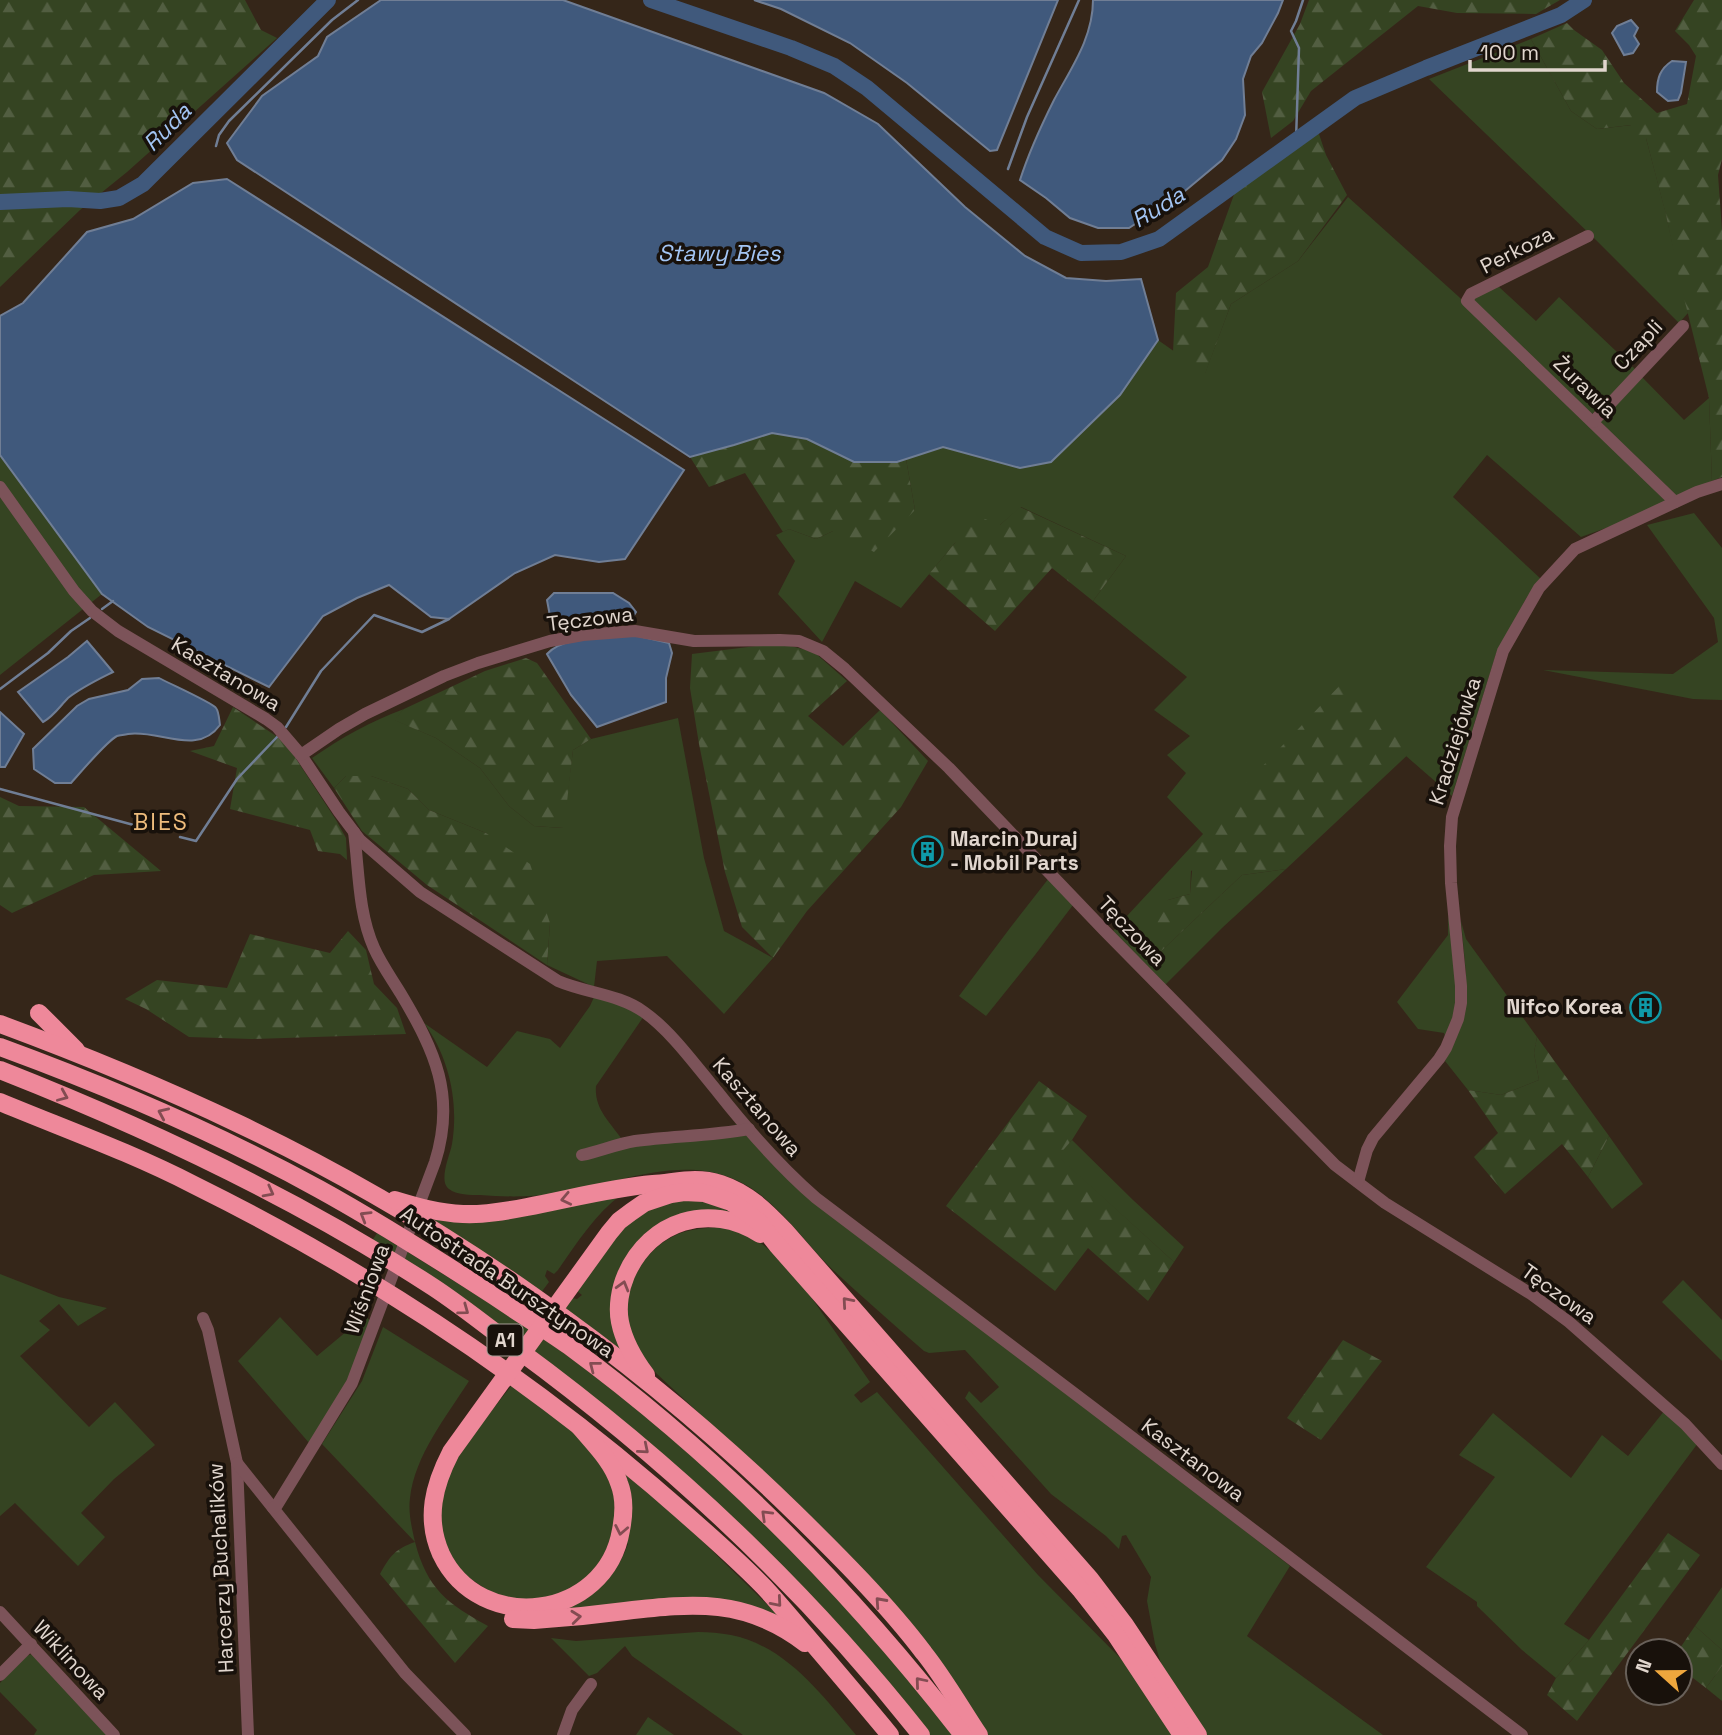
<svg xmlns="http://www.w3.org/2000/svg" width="1722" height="1735" font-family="'Space Grotesk',sans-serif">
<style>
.grass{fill:#354422}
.forest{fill:url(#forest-firs)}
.water{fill:#40597c;stroke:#707e95;stroke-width:2}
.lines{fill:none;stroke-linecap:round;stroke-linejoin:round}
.stream{stroke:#707e95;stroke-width:2.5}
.river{stroke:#40597c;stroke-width:16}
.minor{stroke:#7c5359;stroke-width:12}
.highway{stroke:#ee889a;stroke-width:18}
.oneway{stroke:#834c52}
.labels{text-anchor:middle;stroke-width:7;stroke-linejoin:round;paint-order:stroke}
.shield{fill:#18110b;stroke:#a59b94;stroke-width:2}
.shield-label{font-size:19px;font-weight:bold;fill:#e1d6ce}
.street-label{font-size:21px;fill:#e1d6ce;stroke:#18110b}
.poi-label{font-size:21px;font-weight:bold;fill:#e1d6ce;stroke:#18110b;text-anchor:start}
.water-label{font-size:23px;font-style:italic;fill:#a3c5f4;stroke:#18110b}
.neighbourhood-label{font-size:23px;letter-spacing:2px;fill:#eebc7c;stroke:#18110b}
</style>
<defs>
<pattern id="forest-firs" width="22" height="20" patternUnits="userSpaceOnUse" patternTransform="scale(1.75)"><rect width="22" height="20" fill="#354422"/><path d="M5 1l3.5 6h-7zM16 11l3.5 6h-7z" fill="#525e41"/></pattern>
</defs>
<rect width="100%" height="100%" fill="#352619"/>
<g class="grass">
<polygon points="1531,39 1571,111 1597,129 1632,125 1646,138 1665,210 1688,313 1679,323 1596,240 1429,79"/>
<polygon points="1348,197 1458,296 1670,505 1581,537 1487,455 1453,497 1541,579 1527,597 1496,654 1452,796 1406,756 1414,748 1191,871 1190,894 1168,900 1158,954 1242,875 1286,869 1222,928 1164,986 1113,931 1203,834 1167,797 1186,773 1167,755 1190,736 1154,710 1187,677 1093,601 1126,556 1021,507 1000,525 955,543 901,608 855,581 822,642 778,594 795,561 776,535 789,529 816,539 833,531 915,510 906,459 943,447 1020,468 1120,395 1158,340 1205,373 1231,304 1298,261"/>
<polygon points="1498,286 1536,321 1559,297 1636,370 1591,415 1475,302 1473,297"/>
<polygon points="1641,376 1684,420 1709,398 1712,481 1677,496 1600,422"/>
<polygon points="0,455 102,594 0,675"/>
<polygon points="1694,513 1722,548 1722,700 1693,699 1543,670 1673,674 1718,642 1714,618 1647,525"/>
<path d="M 404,709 L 395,720 L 436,738 L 480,768 L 509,806 L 534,826 L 563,828 L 573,750 L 591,739 L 678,718 L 704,858 L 724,931 L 773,958 L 724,1014 L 667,956 L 597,961 L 594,987 L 547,965 L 550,923 L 486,833 L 429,810 L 408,789 L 371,776 L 346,776 L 334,788 L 312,758 C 341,738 371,721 404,709 Z"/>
<polygon points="1049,878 1073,905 1035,955 986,1016 959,996 1010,928"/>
<polygon points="1448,913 1458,974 1456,1011 1446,1040 1444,1033 1418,1029 1397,1002 1448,935"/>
<polygon points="1461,921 1466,939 1537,1037 1534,1053 1539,1080 1501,1095 1468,1090 1445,1061 1465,1014 1466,974"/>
<path d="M 594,997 L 611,1001 L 644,1016 L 596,1086 C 594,1108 609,1121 621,1138 L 731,1129 L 736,1124 L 745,1135 L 750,1136 L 801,1191 L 1092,1411 L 1290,1566 L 1247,1636 L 1383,1735 L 1206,1735 L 1162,1667 L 1155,1644 L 1147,1601 L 1151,1577 L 1126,1535 L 1122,1536 L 1119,1549 L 1106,1536 L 1051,1494 L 971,1405 L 965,1398 L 969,1391 L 981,1403 L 999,1387 L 965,1350 L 929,1353 L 924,1351 C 893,1324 862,1297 832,1269 C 799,1237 772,1191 726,1176 C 672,1157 608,1186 554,1194 C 530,1197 504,1197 480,1195 C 471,1195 456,1195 449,1189 C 438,1181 450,1155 452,1144 C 459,1102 449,1057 424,1023 L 487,1067 L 517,1031 L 550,1039 L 560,1048 L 590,1006 Z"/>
<polygon points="1609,1136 1643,1184 1612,1209 1588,1177"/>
<polygon points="1072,1140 1133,1200 1184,1247 1174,1262 1057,1156"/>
<path d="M 622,1194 C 595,1214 577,1243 558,1270 L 554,1274 L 547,1270 L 545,1276 L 549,1282 L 540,1294 L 426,1217 Z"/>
<path d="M 678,1200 C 704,1200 719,1205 741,1218 C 726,1217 700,1211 686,1213 C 658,1217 632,1244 620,1268 L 621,1270 L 624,1357 L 563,1310 L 572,1298 L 577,1299 L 582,1295 L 577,1291 C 594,1266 622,1220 651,1208 C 659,1205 669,1203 678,1200 Z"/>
<path d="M 725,1227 L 752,1237 L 762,1244 L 773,1253 L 800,1281 L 870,1382 L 854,1395 L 861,1403 L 877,1392 L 1038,1575 L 1133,1671 L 1174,1735 L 987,1735 L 807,1514 L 657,1374 C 637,1351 618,1317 630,1285 C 632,1280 635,1275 638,1271 C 645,1257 658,1244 672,1237 C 688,1228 707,1228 725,1227 Z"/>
<polygon points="377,1233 518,1321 575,1361 666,1432 759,1517 859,1620 955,1735 928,1735 767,1554 372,1241"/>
<polygon points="0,1274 59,1297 107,1308 78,1326 59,1304 39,1321 50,1330 20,1356 89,1427 115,1402 155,1445 114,1479 81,1513 105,1537 78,1566 15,1503 0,1516"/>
<polygon points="1683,1280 1722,1320 1722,1361 1662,1302"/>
<polygon points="365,1316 371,1321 354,1370 310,1444 238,1361 280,1317 317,1356"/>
<path d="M 383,1327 L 469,1381 C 446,1417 415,1455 410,1498 C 408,1512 412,1529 415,1542 L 322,1444 L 362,1381 Z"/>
<polygon points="512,1385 576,1434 605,1468 613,1487 617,1505 616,1528 599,1566 570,1591 530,1601 495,1595 465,1575 453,1561 445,1543 440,1523 439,1505 451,1467 467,1442"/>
<polygon points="1665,1410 1698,1443 1564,1624 1589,1640 1556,1678 1522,1650 1477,1606 1477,1602 1426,1567 1495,1477 1459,1455 1493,1413 1571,1478 1602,1435 1628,1456"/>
<path d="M 622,1470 L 685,1524 L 784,1621 L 770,1614 L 562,1610 C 596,1595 615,1579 628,1544 L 625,1543 Z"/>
<polygon points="1722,1587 1722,1650 1695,1626"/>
<path d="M 698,1632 C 709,1632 720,1633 731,1635 C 786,1646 822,1695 856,1735 L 743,1735 L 632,1656 L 625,1646 L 597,1673 L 589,1676 L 551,1638 L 576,1641 Z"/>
<polygon points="35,1653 110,1735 34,1735 37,1730 0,1692 0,1683 26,1656"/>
<polygon points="1722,1666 1722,1701 1706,1688"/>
<polygon points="648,1717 674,1735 636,1735"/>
</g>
<g class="forest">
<polygon points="0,0 245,0 261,30 277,38 127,172 80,210 0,287"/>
<polygon points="1309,0 1560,0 1536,14 1457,13 1418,6 1311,91 1293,121 1271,138 1262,92 1300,24"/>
<polygon points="1694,0 1722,0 1722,159 1718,175 1722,230 1722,477 1712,481 1709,398 1680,282 1666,215 1646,138 1635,139 1631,129 1631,125 1597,129 1571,111 1531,39 1567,23 1574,30 1602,50 1624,83 1657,113 1687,104 1696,56 1689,45 1675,31"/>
<polygon points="1318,131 1326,155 1347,195 1298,261 1231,304 1205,374 1173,352 1176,293 1208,267 1236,189"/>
<polygon points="772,433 807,439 854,462 897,462 906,459 915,510 874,552 833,531 816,539 789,529 783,532 745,473 709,487 690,457 734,445"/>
<polygon points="1020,507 1126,556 1093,601 1052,568 995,631 929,574 955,543 980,517 1000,525"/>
<polygon points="779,643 814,652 847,681 808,716 843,746 880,710 928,761 901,807 807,911 773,958 742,927 725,872 699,744 690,688 692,654"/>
<polygon points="526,658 537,663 591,739 573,750 564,828 534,826 509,806 480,768 436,738 394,720 404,709 485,671"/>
<polygon points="1345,680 1415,748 1286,869 1242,875 1157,955 1152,934 1155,911 1168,900 1190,894 1194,849 1215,816"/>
<polygon points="233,707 285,742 336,820 346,838 347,860 340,854 318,851 310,830 230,809 237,768 190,751 214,746"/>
<polygon points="346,776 371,776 408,789 429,810 486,833 530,864 550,923 547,965 427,885 362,831 334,788"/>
<polygon points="0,797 19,806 84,807 161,871 94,875 12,913 0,905"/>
<polygon points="348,931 366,950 374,984 397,1008 406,1034 252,1039 189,1037 146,1009 125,999 157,980 227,988 250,934 330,953"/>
<polygon points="1537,1037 1609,1136 1588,1177 1562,1144 1505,1194 1474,1157 1498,1133 1468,1090 1501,1095 1539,1080 1534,1053"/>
<polygon points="1039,1081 1087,1116 1072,1140 1058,1156 1174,1262 1148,1301 1088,1248 1055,1291 946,1206"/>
<polygon points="1343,1340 1382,1361 1321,1440 1287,1418"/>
<polygon points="1668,1533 1700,1555 1577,1721 1547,1695 1556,1678 1589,1640"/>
<path d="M 415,1542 C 427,1589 448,1604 488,1626 L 455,1663 L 380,1574 C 390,1556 395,1549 415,1542 Z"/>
<polygon points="1695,1626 1722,1650 1722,1666 1706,1688 1680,1668 1680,1651 1678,1651"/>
</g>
<g class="water">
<polygon points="381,0 563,0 824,93 878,124 965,207 1025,256 1066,278 1106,281 1141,279 1158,340 1120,395 1051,462 1020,468 943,447 897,462 854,462 807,439 772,433 734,445 690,457 237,160 227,143 262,96 318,56 327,37"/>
<polygon points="754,0 1058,0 997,150 990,151 907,83 850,43 781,9"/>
<path d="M 1093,0 L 1283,0 L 1278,13 L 1262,43 L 1251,56 L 1243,79 L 1245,115 L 1236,139 L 1222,160 L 1185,191 L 1129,228 L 1098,228 L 1070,218 L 1046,198 L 1020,180 C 1029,152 1041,126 1054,100 C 1071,68 1093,38 1093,0 Z"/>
<polygon points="1631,20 1638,28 1634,36 1639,44 1633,53 1624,55 1612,33 1617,26"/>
<path d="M 1672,61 L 1686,62 L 1681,93 L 1678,100 L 1668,101 L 1657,92 C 1657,78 1660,69 1672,61 Z"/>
<polygon points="227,179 684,470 625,559 599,562 555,555 515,573 449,619 431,617 389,585 357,598 323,616 269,687 148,627 102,594 0,455 0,316 23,303 87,232 133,219 193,183"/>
<polygon points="554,593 613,593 629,603 636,612 632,618 613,620 559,629 552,627 547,600"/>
<path d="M 630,634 L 669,643 L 672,653 L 666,678 L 666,702 L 597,727 L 571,695 L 547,654 C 562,636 607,637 630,634 Z"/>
<path d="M 87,641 L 113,672 C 97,680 82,687 68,698 C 60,706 54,716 43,722 L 18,692 L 68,657 Z"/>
<path d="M 159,678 C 168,683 213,703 216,708 C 219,712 219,719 220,725 C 197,757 159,729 128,734 C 124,735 120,735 117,736 C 107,741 80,773 71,783 L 55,783 L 34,769 L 33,749 L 77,706 L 89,699 L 128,690 L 142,679 Z"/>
<polygon points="0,712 24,734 5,767 0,767"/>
</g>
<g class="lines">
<g class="stream">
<polyline points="1296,140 1299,48 1291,31 1296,21 1303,0"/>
<polyline points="216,146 219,135 229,121 332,20 358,0"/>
<polyline points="1008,169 1027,117 1079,0"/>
<polyline points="102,609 113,601"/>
<polyline points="0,689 48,653 71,631 90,618"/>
<polyline points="286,727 321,671 374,615 422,632 449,619"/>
<polyline points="0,789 156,831"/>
<polyline points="180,837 196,841 237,779 278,736"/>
</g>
<g class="river">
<polyline points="651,0 791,48 834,66 867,88 1045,237 1081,253 1121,252 1159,239 1355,98 1426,68 1561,15 1584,0"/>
<polyline points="0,202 68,199 100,201 119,198 143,184 328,0"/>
</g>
<g class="minor">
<polyline points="1588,236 1471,294 1467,301 1675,502"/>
<polyline points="1593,422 1683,326"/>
<path d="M 0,487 L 74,591 L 92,611 L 118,631 L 266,719 L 277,727 L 301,755 L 339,812 L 360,840 L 420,892 L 558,981 C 586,993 619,994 644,1012 C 671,1031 696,1066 717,1091 C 747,1129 779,1166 816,1198 L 1091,1406 L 1522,1735"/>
<polyline points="301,755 339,729 365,714 444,676 478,663 550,641 583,635 635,631 694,641 780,640 799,641 823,651 845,669 949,768 1104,930 1335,1165 1385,1203 1531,1294 1569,1322 1685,1424 1722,1464"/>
<path d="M 582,1155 C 600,1151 617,1144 635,1141 C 673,1136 711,1136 749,1129"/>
<polyline points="1358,1182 1367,1150 1373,1138 1439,1059 1446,1048 1458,1019 1461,1003 1461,986 1451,883 1450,846 1452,817 1503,651 1539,588 1575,549 1697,492 1722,484"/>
<polyline points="203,1318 208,1330 237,1463 248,1735"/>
<polyline points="237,1463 405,1673 465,1735"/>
<path d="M 273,1508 L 277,1505 L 352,1383 L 435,1162 C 456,1096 435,1051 401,994 C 392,979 381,964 374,948 C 358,912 359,871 354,832"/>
<polyline points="0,1612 114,1735"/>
<polyline points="0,1675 31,1644"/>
<polyline points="563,1735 572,1710 591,1684"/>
</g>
<g class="highway">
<polyline points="39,1013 76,1050"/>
<path d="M 0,1024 C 81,1054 161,1087 239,1124 C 440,1219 636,1357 794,1512 C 838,1555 887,1604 924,1653 C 944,1678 961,1708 979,1735"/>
<path d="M 0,1047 C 109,1087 217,1133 319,1189 C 379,1222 437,1259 494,1296 C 519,1313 545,1329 569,1346 C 718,1456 850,1589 963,1735"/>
<path d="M 0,1070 C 150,1129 298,1199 433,1287 C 462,1306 489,1328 517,1349 C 667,1459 805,1588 921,1735"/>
<path d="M 0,1102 C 65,1129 132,1153 194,1185 C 358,1266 514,1368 653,1486 C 691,1519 729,1551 764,1587 C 778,1602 791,1618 804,1633 C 833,1667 862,1701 890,1735"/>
<path d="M 395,1200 C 418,1207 439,1213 463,1214 C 484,1215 506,1211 527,1207 C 569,1199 610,1188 653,1184 C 678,1182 696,1176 721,1184 C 748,1193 766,1211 785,1231 L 1090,1579 L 1125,1625 L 1198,1735"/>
<path d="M 646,1375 C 634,1359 624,1342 620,1322 C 617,1307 620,1289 626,1275 C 650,1220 710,1202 760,1234"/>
<path d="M 579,1426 C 594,1444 612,1461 619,1483 C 625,1498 624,1515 621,1530 C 606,1620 480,1636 441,1554 C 425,1518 434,1485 451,1452 L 609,1233 L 619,1221 L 631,1212 L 644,1203 L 671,1194 L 684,1192 L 704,1193 L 731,1202 L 743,1210 L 759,1222 L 777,1245 L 1080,1589 L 1116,1635 L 1182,1735"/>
<path d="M 513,1619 L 534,1620 C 565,1618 595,1615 625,1611 C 694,1603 746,1598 805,1643"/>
</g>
</g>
<defs><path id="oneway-chevron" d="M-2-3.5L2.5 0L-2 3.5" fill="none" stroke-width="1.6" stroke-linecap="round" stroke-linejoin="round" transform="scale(1.75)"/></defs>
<g class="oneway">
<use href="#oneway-chevron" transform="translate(63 1096) rotate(23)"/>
<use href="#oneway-chevron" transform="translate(163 1113) rotate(-156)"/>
<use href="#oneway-chevron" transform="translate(269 1192) rotate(28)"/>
<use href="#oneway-chevron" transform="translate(566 1199) rotate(168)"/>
<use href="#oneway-chevron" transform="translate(365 1216) rotate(-149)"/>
<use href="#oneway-chevron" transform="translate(623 1286) rotate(-74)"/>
<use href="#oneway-chevron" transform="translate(847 1302) rotate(-131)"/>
<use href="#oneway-chevron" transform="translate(464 1310) rotate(36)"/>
<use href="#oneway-chevron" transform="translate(594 1366) rotate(-142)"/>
<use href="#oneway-chevron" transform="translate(644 1449) rotate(40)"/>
<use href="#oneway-chevron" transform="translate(766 1515) rotate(-136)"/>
<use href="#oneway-chevron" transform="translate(621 1530) rotate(101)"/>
<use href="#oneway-chevron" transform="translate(777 1602) rotate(49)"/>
<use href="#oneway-chevron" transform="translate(880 1602) rotate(-132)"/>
<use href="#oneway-chevron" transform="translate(576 1617) rotate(-6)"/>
<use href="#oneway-chevron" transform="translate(920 1682) rotate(-130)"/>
</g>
<defs>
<symbol id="building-ring" viewBox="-11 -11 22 22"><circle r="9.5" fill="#18110b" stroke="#0f9aa8" stroke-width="1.5"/><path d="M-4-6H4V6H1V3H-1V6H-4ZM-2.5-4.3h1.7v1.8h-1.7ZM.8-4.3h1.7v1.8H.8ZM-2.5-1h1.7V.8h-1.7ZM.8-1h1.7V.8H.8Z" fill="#0f9aa8"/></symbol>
</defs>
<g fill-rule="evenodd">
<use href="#building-ring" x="910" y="834" width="35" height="35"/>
<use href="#building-ring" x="1628" y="990" width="35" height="35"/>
</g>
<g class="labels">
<rect class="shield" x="487.5" y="1324.5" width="35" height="31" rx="5"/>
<g class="shield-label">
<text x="505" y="1347">A1</text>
</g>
<g class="street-label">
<text transform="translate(1517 250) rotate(-27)" y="7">Perkoza</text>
<text transform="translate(1638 345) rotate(-47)" y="7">Czapli</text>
<text transform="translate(1585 387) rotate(44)" y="7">Żurawia</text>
<text transform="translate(590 619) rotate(-7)" y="7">Tęczowa</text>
<text transform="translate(226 674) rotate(31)" y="7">Kasztanowa</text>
<text transform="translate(1455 741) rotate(-73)" y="7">Kradziejówka</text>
<text transform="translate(1132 931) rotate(46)" y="7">Tęczowa</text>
<text transform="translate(757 1107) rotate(49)" y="7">Kasztanowa</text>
<text transform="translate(507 1282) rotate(34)" y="7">Autostrada Bursztynowa</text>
<text transform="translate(367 1289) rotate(-70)" y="7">Wiśniowa</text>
<text transform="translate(1559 1294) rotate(36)" y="7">Tęczowa</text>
<text transform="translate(1193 1460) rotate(37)" y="7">Kasztanowa</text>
<text transform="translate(221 1568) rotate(-93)" y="7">Harcerzy Buchalików</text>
<text transform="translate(71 1660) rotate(47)" y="7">Wiklinowa</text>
</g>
<g class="poi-label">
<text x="950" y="846">Marcin Duraj<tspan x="950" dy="24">- Mobil Parts</tspan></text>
<text x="1623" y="1014" text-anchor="end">Nifco Korea</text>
</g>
<g class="water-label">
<text transform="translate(167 127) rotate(-45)" y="8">Ruda</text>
<text transform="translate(1158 207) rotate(-31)" y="8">Ruda</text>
<text x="719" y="261">Stawy Bies</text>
</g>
<g class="neighbourhood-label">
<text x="161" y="830">BIES</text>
</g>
</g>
<g transform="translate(1659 1672) rotate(291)"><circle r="33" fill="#18110b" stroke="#686059" stroke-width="2"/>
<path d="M0-5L12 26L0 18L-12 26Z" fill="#efa73d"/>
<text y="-10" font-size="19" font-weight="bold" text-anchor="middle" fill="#e1d6ce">N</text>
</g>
<path d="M1470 60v10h135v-10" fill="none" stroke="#e1d6ce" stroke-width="3.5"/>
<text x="1480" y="60" font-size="21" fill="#e1d6ce" stroke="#18110b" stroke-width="5" paint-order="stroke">100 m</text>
</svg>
